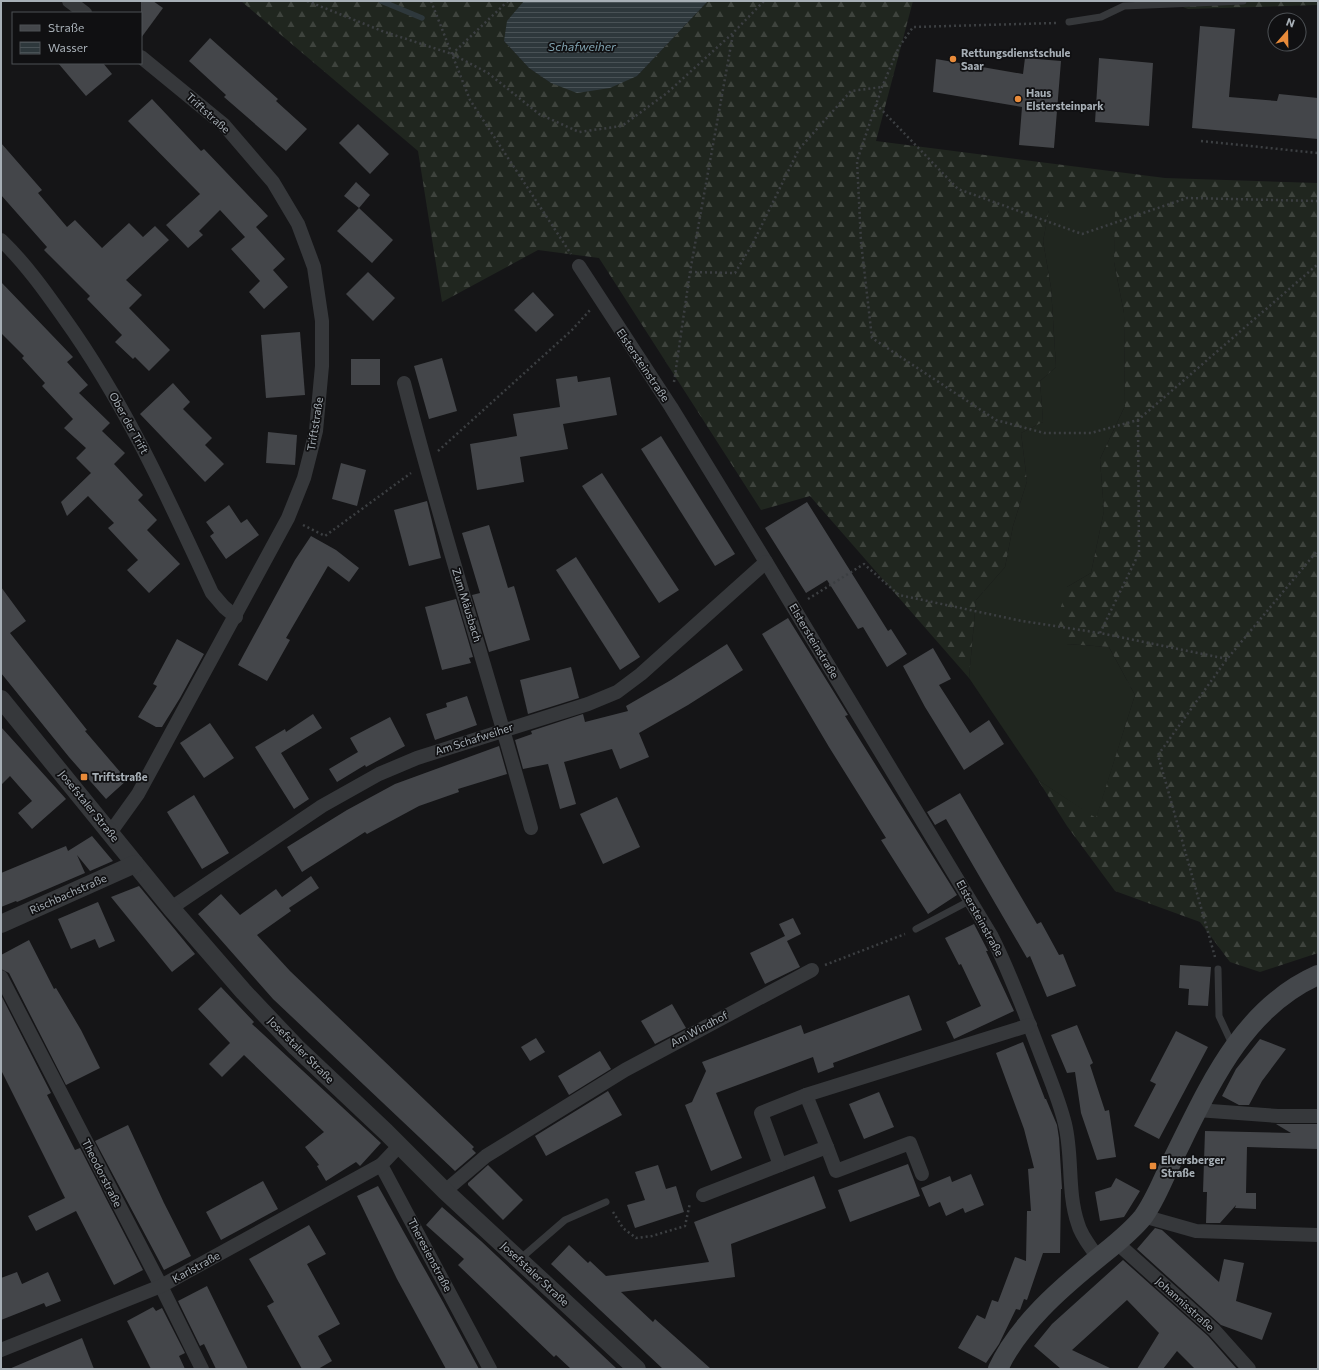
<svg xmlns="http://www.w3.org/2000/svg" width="1319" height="1370" font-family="Commissioner,sans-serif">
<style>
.grass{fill:#20261f}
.forest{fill:url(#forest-firs)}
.water{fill:url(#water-rules)}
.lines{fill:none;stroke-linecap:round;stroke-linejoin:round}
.stream{stroke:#2e383c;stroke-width:5.5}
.building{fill:#44464a}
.path{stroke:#3c3f42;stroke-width:2.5;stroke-dasharray:2 3;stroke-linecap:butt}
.service{stroke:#36383b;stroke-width:7}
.minor{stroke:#36383b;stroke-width:14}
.tertiary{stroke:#36383b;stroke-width:18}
.secondary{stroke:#44474b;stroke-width:20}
.poi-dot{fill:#e98b3a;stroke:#101012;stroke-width:1.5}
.labels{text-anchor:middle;stroke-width:3.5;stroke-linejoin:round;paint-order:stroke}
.poi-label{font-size:11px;font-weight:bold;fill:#a7afb6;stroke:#101012;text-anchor:start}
.street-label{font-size:11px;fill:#a7afb6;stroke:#101012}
.water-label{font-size:12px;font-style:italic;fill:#80a3b0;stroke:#101012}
</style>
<defs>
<pattern id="forest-firs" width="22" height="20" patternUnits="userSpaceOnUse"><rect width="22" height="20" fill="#20261f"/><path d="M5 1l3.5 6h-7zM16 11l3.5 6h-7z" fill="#3e433d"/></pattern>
<pattern id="water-rules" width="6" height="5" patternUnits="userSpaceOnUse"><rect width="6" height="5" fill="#2e383c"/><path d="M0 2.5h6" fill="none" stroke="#495256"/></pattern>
</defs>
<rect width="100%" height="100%" fill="#151517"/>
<polygon class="grass" points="1049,209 1116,210 1114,262 1124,313 1125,406 1100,459 1104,511 1091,573 1067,587 1067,644 1109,647 1135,695 1096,819 1038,780 969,678 976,600 1005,567 1013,526 1027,481 1021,433 1043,422 1040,381 1056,367 1051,288 1043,241"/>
<g class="forest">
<polygon points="241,1 524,1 504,41 529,68 551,83 637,76 708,1 913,1 876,141 1165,178 1318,183 1318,953 1260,972 1230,962 1200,922 1115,891 1067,826 1038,780 1096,818 1135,695 1109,647 1067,644 1057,620 1067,587 1091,573 1104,511 1100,459 1125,406 1124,313 1114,262 1115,210 1049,210 1043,241 1051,288 1056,367 1040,381 1043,422 1021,433 1027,481 1013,526 1005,567 976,600 969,678 810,496 761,510 599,258 538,250 442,302 418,151"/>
<polygon points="1167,1 1318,1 1318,5 1188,9"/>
</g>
<polygon class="water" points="524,1 708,1 637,76 610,88 577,93 551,83 529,68 504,41 507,21"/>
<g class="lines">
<polyline class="stream" points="381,1 422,18"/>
</g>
<g class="building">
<polygon points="141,1 153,1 163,8 141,38"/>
<polygon points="1200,26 1235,29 1229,97 1277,101 1279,94 1318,98 1318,139 1192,128"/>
<polygon points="210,38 278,99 276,101 307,129 286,151 224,97 226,95 189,61"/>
<polygon points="1025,58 1061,61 1054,148 1019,145 1022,107 933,92 936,59 1023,74"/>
<polygon points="1099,58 1153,63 1149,126 1095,122"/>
<polygon points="58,63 103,63 112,74 86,96"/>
<polygon points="152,99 201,151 204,149 268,216 256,227 285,259 273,270 288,287 264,309 249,292 260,281 231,249 245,237 220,210 199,231 203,235 188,248 166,225 200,194 128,121"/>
<polygon points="358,124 389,154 370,174 339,143"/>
<polygon points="1,143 42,190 38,193 67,227 75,220 102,248 129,223 143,237 155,226 169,240 126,280 142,295 129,308 170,350 149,371 135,357 133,359 115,342 122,335 87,299 90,296 44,250 47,247 1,195"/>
<polygon points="356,182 370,195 359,208 344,196"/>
<polygon points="359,208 393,240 372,263 337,231"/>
<polygon points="368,272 395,298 373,321 346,294"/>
<polygon points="1,282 73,357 67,362 88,385 79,393 110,423 102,431 125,453 114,464 143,495 138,500 157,520 147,530 180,564 149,593 127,570 138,560 108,528 114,523 88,496 67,516 61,502 91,473 76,458 86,448 64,428 73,419 42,386 45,383 22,358 24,356 1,333"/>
<polygon points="533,292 554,315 536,332 514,310"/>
<polygon points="300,332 305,395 266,398 261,335"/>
<polygon points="442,358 457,411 429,419 414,366"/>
<rect x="351" y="359" width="29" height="26"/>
<polygon points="577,376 578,382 610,377 617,415 563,424 568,449 520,457 524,482 477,490 470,444 517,436 513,414 560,407 556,379"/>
<polygon points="173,383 190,402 183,409 212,438 205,445 224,464 205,482 140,414"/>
<polygon points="268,432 297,435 295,465 266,463"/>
<polygon points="661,436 735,554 715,566 641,449"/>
<polygon points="341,463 366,470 357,506 332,499"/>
<polygon points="602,473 679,590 659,603 582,486"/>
<polygon points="427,501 441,558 409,566 394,510"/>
<polygon points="807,502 888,631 891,629 907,654 887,667 863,627 858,629 827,580 806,593 765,528"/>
<polygon points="229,505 241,523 247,519 259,535 226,559 210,536 214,533 206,522"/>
<polygon points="489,525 508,588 514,586 530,640 489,652 472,595 480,593 462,533"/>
<polygon points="311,536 336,550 359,568 349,582 328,566 286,638 290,640 267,681 238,665 295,560"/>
<polygon points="576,557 640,657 620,670 556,570"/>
<polygon points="1,587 26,621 10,633 87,730 85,731 127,780 106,799 69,757 1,673"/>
<polygon points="456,599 473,657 469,658 471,663 442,670 425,607"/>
<polygon points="788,618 848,715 845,716 957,895 928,914 881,840 886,838 829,747 762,634"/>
<polygon points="177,639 204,654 180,698 162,727 156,727 138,717 157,686 153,684"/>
<polygon points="727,644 743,670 688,705 639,733 649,757 620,769 612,749 564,762 576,804 560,809 548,764 523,769 515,740 532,734 531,731 583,714 585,722 628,711 626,706 671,680"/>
<polygon points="933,648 951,679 939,685 970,733 989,720 1004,744 964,770 925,707 903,666"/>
<polygon points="571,667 579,698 528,714 520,680"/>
<polygon points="467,696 477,725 435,740 426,714 447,707 446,703"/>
<polygon points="313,714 322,728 281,753 309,799 294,809 255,747 285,729 286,732"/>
<polygon points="390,717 405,746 366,767 365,765 337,782 329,769 358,752 350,738"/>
<polygon points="210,723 234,758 204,778 180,743"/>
<polygon points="1,727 66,799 32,829 18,813 32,801 10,776 1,785"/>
<polygon points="499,746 507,774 458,789 459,792 419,806 367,834 365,832 302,872 287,847 347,810 395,784"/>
<polygon points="960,793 1037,924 1041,922 1059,955 1063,954 1076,986 1047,997 1030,956 1027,958 946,819 935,825 927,812"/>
<polygon points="194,795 229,853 202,869 167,812"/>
<polygon points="617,797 640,847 603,864 580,814"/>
<polygon points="92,836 113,861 90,871 77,855 85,873 17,902 16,901 1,907 1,873 66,846 68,851"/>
<polygon points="311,876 319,888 289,908 291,911 257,935 290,971 474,1147 472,1149 476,1153 455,1171 273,999 198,914 221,894 240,915 276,889 282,897"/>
<polygon points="139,886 195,954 172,972 111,897"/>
<polygon points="98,902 115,941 99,948 95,939 71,949 58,919"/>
<polygon points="793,918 801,934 787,941 800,967 765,984 750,953 785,936 779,924"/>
<polygon points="974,924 988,951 986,951 1014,1011 954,1039 946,1022 981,1006 961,964 959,965 945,938"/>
<polygon points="29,940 54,989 56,988 81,1030 100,1068 66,1085 9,973 1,969 1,955"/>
<polygon points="1180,965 1211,967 1208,1006 1188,1005 1189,989 1179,988"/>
<polygon points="221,987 254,1022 252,1024 381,1143 360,1166 356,1162 326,1181 317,1166 319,1165 305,1147 324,1132 244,1055 222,1077 209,1064 230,1043 198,1009"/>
<polygon points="1,995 51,1093 47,1095 75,1150 80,1148 143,1270 114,1285 76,1211 36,1231 28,1216 65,1198 1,1070"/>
<polygon points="909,995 922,1030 833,1063 834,1067 818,1073 813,1057 716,1093 742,1158 711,1171 685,1105 692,1102 706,1071 702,1062 801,1025 804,1034"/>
<polygon points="672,1004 686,1028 655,1044 641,1021"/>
<polygon points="1077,1025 1093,1063 1090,1065 1105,1111 1109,1110 1116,1157 1097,1160 1081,1113 1075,1072 1067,1073 1051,1035"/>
<polygon points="1176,1031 1208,1047 1159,1139 1134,1126 1156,1084 1150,1081"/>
<polygon points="536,1038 545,1052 530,1061 521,1047"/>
<polygon points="1260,1039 1286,1049 1262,1081 1249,1105 1239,1105 1222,1096 1236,1069"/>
<polygon points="1023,1042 1045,1099 1046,1099 1057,1125 1059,1138 1062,1189 1061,1189 1060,1253 1043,1253 1027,1300 1024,1299 1020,1310 1016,1309 999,1344 986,1363 958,1348 977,1315 985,1319 992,1300 998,1302 1015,1257 1026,1261 1027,1211 1031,1211 1028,1169 1034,1168 1024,1129 996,1053"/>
<polygon points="600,1051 611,1069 569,1095 558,1076"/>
<polygon points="608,1091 622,1115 546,1156 535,1136"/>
<polygon points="879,1092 894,1127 864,1139 849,1104"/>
<polygon points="1276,1124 1318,1124 1318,1149 1247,1147 1246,1193 1256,1193 1256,1209 1235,1208 1236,1205 1220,1223 1206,1223 1207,1192 1203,1192 1205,1131 1291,1133"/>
<polygon points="128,1125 164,1203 191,1256 164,1270 95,1141"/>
<polygon points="908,1164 920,1196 850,1222 838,1190"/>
<polygon points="488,1165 523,1200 503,1220 468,1185 468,1183"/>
<polygon points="658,1165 666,1189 676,1186 684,1212 635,1228 627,1205 645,1200 635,1172"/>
<polygon points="971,1174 984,1205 965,1213 963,1208 946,1216 940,1202 929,1207 921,1188 950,1176 952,1182"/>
<polygon points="814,1176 826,1208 731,1244 735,1277 621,1292 653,1322 655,1319 711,1369 663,1369 551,1264 569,1245 588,1263 590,1261 606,1276 709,1262 694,1222"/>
<polygon points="1116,1178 1140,1191 1124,1217 1100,1221 1095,1192 1111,1187"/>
<polygon points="263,1181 278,1209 221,1240 206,1212"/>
<polygon points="378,1186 443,1302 479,1369 446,1369 397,1279 357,1196"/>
<polygon points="442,1207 481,1241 617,1369 571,1369 556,1355 554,1357 458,1265 464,1259 426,1225"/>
<polygon points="309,1225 326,1254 307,1264 340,1324 318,1336 332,1361 318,1369 302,1369 267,1306 274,1302 249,1259"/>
<polygon points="1155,1228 1162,1230 1219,1282 1224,1259 1244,1263 1236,1301 1272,1313 1262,1340 1221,1325 1137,1249"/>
<polygon points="1123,1260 1208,1336 1237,1369 1195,1369 1177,1351 1163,1369 1137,1369 1159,1333 1127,1300 1072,1350 1112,1369 1061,1369 1034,1346 1052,1324"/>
<polygon points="17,1272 22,1284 48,1272 61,1301 46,1307 44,1303 1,1320 1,1278"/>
<polygon points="207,1286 229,1331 248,1369 216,1369 204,1344 200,1346 178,1301"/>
<polygon points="153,1307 156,1311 162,1308 185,1353 179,1356 185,1369 151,1369 127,1321"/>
<polygon points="82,1338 94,1369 9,1369"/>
</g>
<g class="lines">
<g class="path">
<polyline points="307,1 382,31 452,54 488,73 539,114 579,132 622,126 667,93 733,33 764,1"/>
<polyline points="431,1 470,100 571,254"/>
<polyline points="1056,23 913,27 899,47 882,87 857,161 861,242 872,338 996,420 1044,433 1091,433 1138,420 1318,264"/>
<polyline points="452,54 508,1"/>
<polyline points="876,104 958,189 1082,234 1187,198 1318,201"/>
<polyline points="1201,141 1318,153"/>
<polyline points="690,272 735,273 753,243 799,149 851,91 882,87"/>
<polyline points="674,382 690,272 733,34"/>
<polyline points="438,451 572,330 590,310"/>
<polyline points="303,525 325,536 411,473"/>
<polyline points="808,599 864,564 899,595 1022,621 1100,633 1227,659"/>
<polyline points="1100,633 1139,553 1138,420"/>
<polyline points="1215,957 1158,755 1227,659 1318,550"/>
<polyline points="825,965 905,934"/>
<polyline points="613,1212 623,1228 636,1238 652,1236 685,1226 690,1203"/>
</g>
<g class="service">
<polyline points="1069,22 1101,17 1124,6 1243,1"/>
<polyline points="916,929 971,900"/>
<polyline points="1218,969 1219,1016 1233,1046"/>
<polyline points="520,1259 565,1220 606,1202"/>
</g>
<g class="minor">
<polyline points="69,1 85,13"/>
<path d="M 1,240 C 25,263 45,291 64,318 C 125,403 168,498 212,593 L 224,607 L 236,617"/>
<path d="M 579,266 L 671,407 L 766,562 L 991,935 C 1010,972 1024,1011 1039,1050 C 1048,1074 1059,1099 1065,1124 C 1073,1157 1067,1192 1078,1224 C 1081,1236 1091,1247 1098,1258"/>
<path d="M 404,383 C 442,532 490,679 531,828"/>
<polyline points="110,833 138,794 288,518 304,478 316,431 322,366 322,321 314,267 298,224 273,182 224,125 141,57"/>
<polyline points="171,908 322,806 379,774 417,758 588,704 617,692 641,674 766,562"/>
<polyline points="1,977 161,1286 202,1369"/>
<polyline points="1197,1110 1278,1116 1318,1116"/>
<polyline points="827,1147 836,1171 910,1143 922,1174"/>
<polyline points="381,1165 490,1369"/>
<polyline points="780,1165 827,1147 806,1095"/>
<polyline points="445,1191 486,1156 625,1070 812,970"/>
<polyline points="703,1195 780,1165 761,1113 806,1095 1030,1025"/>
<polyline points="1143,1216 1196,1231 1318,1235"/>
<polyline points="1117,1243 1214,1330 1249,1369"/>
<polyline points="1,1350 161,1286 381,1165 400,1145"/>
</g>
<g class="tertiary">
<polyline points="1,699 171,908 243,991 296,1047 386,1132 445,1191 637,1369"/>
<polyline points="1,924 135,864"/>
</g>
<path class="secondary" d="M 998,1369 C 1018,1325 1061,1288 1098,1258 C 1114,1245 1130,1233 1143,1217 C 1155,1201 1163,1179 1172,1161 C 1208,1089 1241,1009 1318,975"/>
</g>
<g class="poi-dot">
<circle cx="953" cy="59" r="4"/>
<circle cx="1018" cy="99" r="4"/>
<rect x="80" y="773" width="8" height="8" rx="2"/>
<rect x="1149" y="1162" width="8" height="8" rx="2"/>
</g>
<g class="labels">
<g class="poi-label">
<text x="961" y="57">Rettungsdienstschule<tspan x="961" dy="13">Saar</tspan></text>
<text x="1026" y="97">Haus<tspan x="1026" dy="13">Elstersteinpark</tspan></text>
<text x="92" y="781">Triftstraße</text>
<text x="1161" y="1164">Elversberger<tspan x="1161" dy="13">Straße</tspan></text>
</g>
<g class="street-label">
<text transform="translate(208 113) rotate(42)" y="4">Triftstraße</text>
<text transform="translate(643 365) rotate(56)" y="4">Elstersteinstraße</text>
<text transform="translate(129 423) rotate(61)" y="4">Ober der Trift</text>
<text transform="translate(315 424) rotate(-81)" y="4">Triftstraße</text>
<text transform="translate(467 605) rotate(73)" y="4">Zum Mäusbach</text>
<text transform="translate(814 641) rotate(59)" y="4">Elstersteinstraße</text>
<text transform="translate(474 739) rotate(-18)" y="4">Am Schafweiher</text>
<text transform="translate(89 806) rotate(51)" y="4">Josefstaler Straße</text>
<text transform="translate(68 894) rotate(-24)" y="4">Rischbachstraße</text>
<text transform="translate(980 918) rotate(61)" y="4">Elstersteinstraße</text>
<text transform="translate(699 1029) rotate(-28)" y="4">Am Windhof</text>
<text transform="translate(301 1050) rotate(45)" y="4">Josefstaler Straße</text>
<text transform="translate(102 1173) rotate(63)" y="4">Theodorstraße</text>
<text transform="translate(430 1255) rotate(62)" y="4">Theresienstraße</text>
<text transform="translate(196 1267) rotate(-29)" y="4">Karlstraße</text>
<text transform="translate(535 1274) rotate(43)" y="4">Josefstaler Straße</text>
<text transform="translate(1185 1304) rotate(42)" y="4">Johannisstraße</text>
</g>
<g class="water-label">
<text x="582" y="51">Schafweiher</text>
</g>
</g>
<rect width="1319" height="1370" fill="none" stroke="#a7afb6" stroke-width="4"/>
<rect x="12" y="12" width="130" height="52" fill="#101012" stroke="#4c5054"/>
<rect x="20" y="25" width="20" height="6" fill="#44474b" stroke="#4c5054"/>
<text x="48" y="32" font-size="12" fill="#a7afb6">Straße</text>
<rect x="20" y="42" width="20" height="12" fill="url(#water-rules)" stroke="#4c5054"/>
<text x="48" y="52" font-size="12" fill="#a7afb6">Wasser</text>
<g transform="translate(1287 32) rotate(20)"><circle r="19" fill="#101012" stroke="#4c5054"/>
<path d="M0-3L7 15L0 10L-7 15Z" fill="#e98b3a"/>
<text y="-6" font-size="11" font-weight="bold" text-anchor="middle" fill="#a7afb6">N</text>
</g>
</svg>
